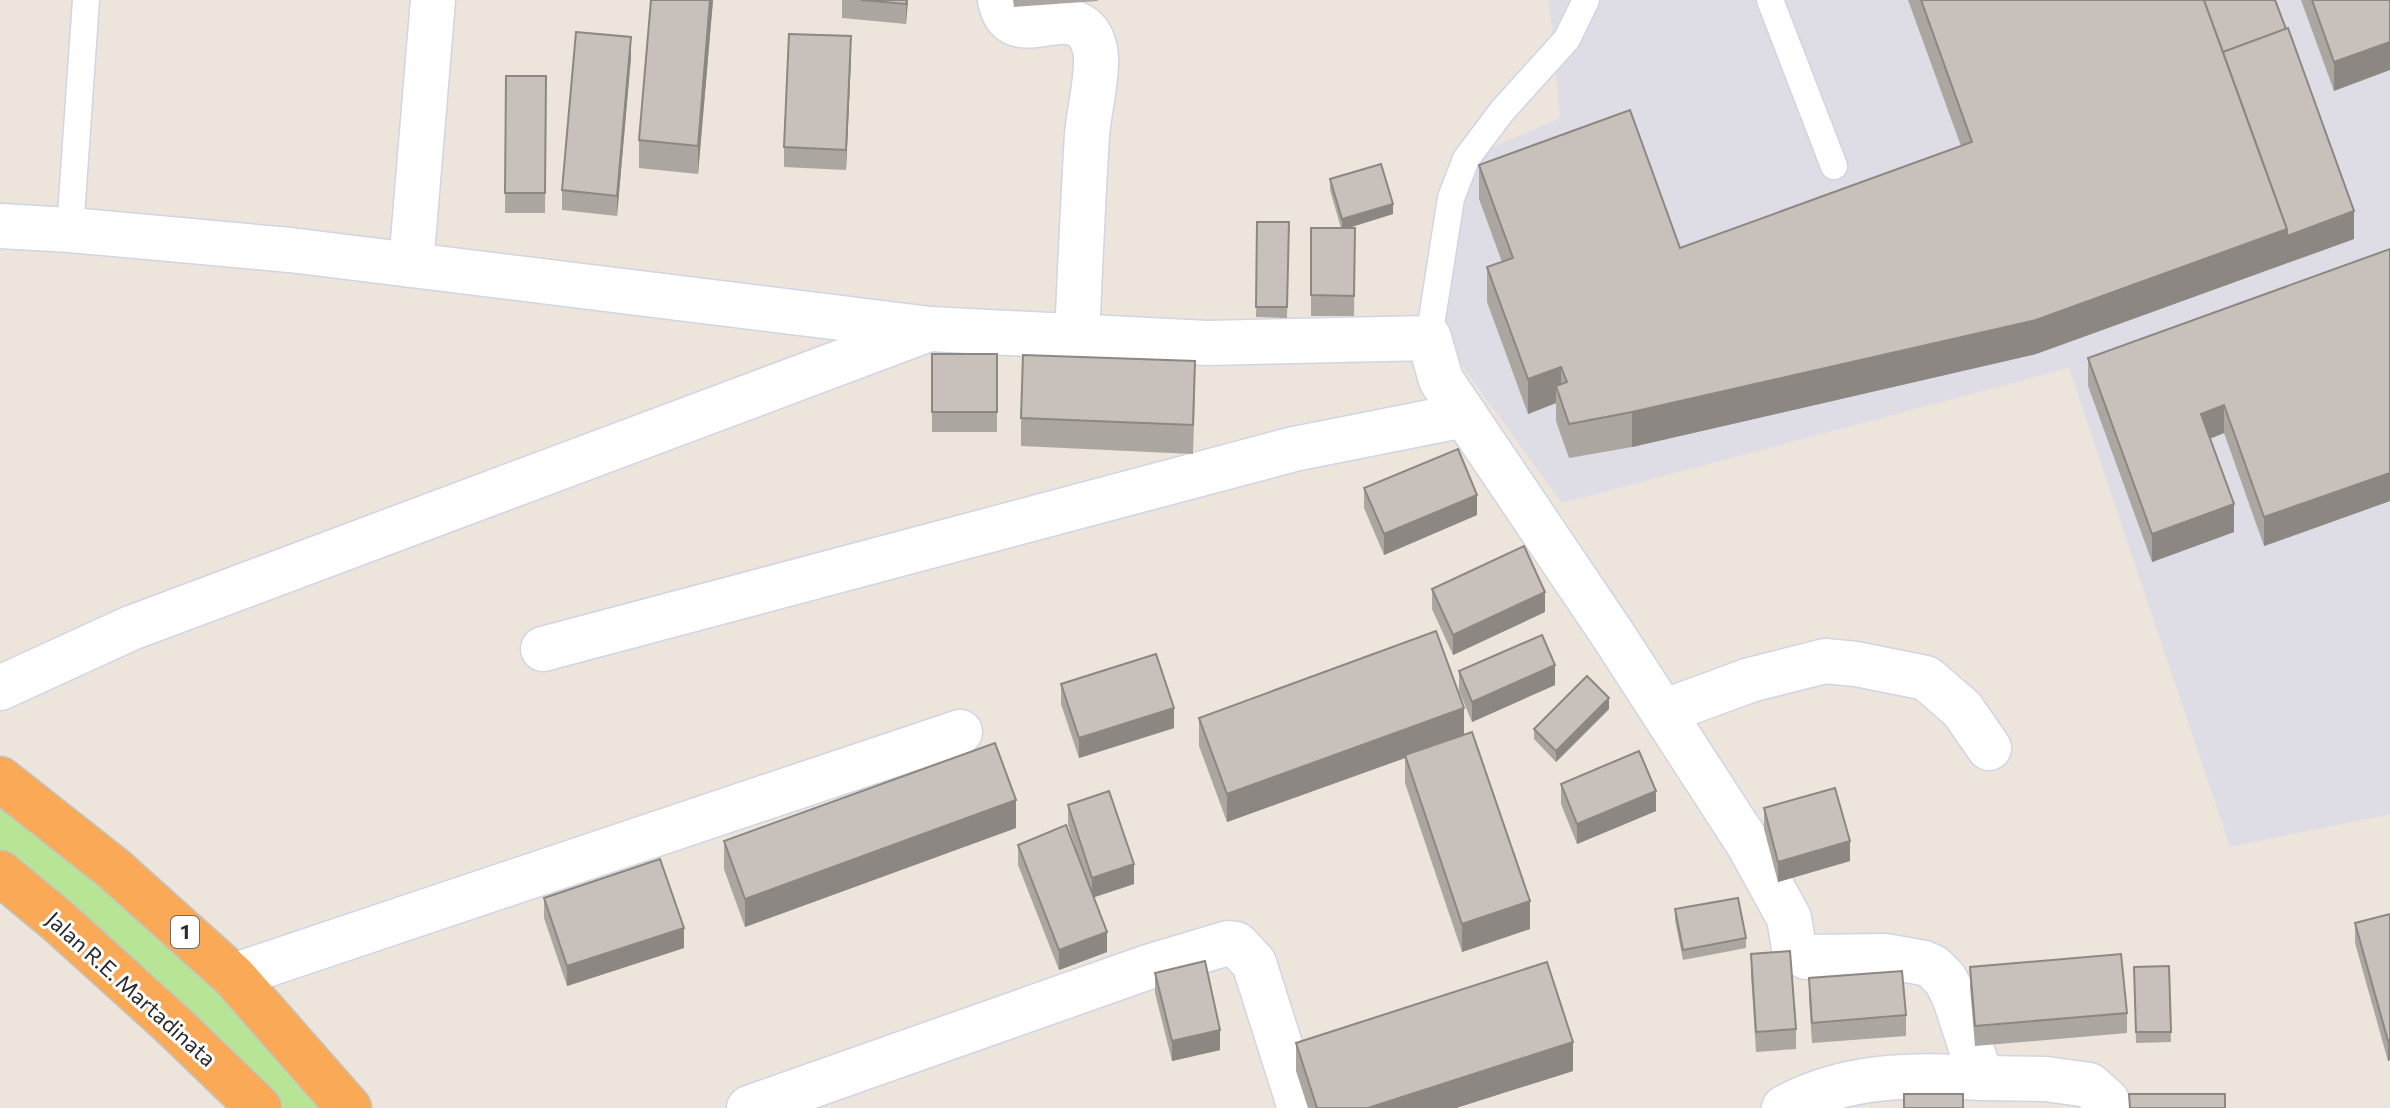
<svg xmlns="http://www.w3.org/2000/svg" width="2390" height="1108" font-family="Commissioner,sans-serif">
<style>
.industrial{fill:#dedce5}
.green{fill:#b7e595}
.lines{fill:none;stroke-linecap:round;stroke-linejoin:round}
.service-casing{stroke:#d0d5e3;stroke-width:29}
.minor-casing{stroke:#d0d5e3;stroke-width:47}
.trunk-casing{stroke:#c3c3c3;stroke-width:47}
.service{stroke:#fff;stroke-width:26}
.minor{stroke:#fff;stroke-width:44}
.trunk{stroke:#faaa56;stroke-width:44}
.wall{fill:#aca6a1}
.shaded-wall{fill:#8c8783}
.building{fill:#c8c1bb;stroke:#8c8783;stroke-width:2}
.labels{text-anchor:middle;stroke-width:6;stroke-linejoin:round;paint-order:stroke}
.shield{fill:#fff;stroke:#6a6a6a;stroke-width:2}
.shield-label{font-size:20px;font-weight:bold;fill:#2a2a2a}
.street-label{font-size:22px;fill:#2a2a2a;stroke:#fff}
</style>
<rect width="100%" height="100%" fill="#ede4db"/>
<polygon class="industrial" points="1549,0 2390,0 2390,814 2230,847 2069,368 1562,503 1450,349 1433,231 1466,159 1560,118"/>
<polygon class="green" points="0,779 349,1108 259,1108 0,873"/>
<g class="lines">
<defs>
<g id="service">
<polyline points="1770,0 1834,166"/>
<polyline points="70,230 86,0"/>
<polyline points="1429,338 1451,198 1466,159 1502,111 1567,39 1586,0"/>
</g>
<g id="minor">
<path d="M 1000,0 C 1011,54 1065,0 1089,34 C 1093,40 1096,50 1096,57 C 1097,84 1089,109 1087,135 C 1083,202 1080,269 1077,336"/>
<polyline points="0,226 70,230 290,250 930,329 1207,343 1429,338 1441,380 1613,635 1749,845 1789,918 1794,948 1806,957 1885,956 1924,963 1933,967 1945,979 1954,996 1981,1078 2046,1079 2089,1085 2107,1101 2109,1108"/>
<polyline points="411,265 433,0"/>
<polyline points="543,649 1294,449 1465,415"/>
<polyline points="0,688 131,628 924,331"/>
<polyline points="1663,712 1750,680 1825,661 1856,664 1926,678 1962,709 1989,748"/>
<polyline points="233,976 960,732"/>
<polyline points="749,1108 1151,966 1228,943 1236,944 1254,963 1300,1108"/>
<path d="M 1784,1108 C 1844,1074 1914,1074 1981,1078"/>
</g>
<g id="trunk">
<polyline points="0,779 114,869 233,976 349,1108"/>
<polyline points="0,873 57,920 173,1025 259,1108"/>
</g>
</defs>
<use href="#service" class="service-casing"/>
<use href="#minor" class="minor-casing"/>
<use href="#trunk" class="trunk-casing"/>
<use href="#service" class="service"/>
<use href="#minor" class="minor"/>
<use href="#trunk" class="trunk"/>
</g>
<g class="wall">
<polygon points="713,0 698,174 639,168 639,140"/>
<polygon points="842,0 908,0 906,24 842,18"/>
<polygon points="1013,0 1098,0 1098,1 1014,7"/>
<polygon points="1908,0 2275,0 2354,239 2036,354 1632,447 1569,458 1556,421 1556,403 1528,414 1487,302 1487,267 1502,262 1479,199 1479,165 1680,248 1961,146"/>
<polygon points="2301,0 2390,0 2334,91"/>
<polygon points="631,57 617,216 562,210 562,190"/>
<polygon points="851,57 846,170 784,167 784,147"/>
<polygon points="506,76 546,76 545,213 505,213"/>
<polygon points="1330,179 1393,214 1347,228 1355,228 1354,316 1311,316 1311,228 1341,228 1330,190"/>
<polygon points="1257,222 1289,222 1287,318 1256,317"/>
<polygon points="2390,249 2390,501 2264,546 2224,433 2210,439 2234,532 2152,562 2088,386 2088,358"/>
<rect x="932" y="354" width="65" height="78"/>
<polygon points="1195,390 1193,454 1021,446 1021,418"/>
<polygon points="1364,488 1477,515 1384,555 1364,508"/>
<polygon points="1432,589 1545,612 1453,655 1432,609"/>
<polygon points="1459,671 1555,685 1472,722 1459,691"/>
<polygon points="1061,684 1174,728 1079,758 1061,704"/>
<polygon points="1609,709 1556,762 1534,739 1534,729"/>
<polygon points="1199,718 1464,735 1530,929 1462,952 1405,783 1405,758 1227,822 1199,746"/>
<polygon points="1561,784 1656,811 1577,844 1561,804"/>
<polygon points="1068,805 1134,884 1094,897 1107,952 1059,970 1018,865 1018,845 1082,868 1068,825"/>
<polygon points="1764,808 1850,861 1778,882 1764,829"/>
<polygon points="1016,828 745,927 724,869 724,841"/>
<polygon points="544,898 684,948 567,986 544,918"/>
<polygon points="1675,909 1746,938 1746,948 1683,960 1675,920"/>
<polygon points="2390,914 2390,1060 2388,1061 2355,943 2355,923"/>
<polygon points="1751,954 1796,1029 1796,1049 1756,1052 1751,974"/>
<polygon points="2169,966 2171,1042 2136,1043 2134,967"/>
<polygon points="1970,967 2127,1013 2127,1033 1975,1046 1970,987"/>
<polygon points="1155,973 1220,1050 1172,1061 1155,993"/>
<polygon points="1809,978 1906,1015 1906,1036 1812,1043 1809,998"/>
<polygon points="1296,1043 1573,1071 1456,1108 1308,1108 1296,1071"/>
</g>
<g class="shaded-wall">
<polygon points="710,0 713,0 698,174 698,146"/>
<polygon points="907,0 908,0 906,24 906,4"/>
<polygon points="851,36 851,57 846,170 846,150"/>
<polygon points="631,37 631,57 617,216 617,196"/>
<polygon points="2390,42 2390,70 2334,91 2334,62"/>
<polygon points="1393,204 1393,214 1342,230 1342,219"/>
<polygon points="2354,211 2354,239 2036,354 1632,447 1632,412"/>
<polygon points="1561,367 1561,401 1556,386 1556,403 1528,414 1528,379"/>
<polygon points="2224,405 2224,433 2201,442 2201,414"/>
<polygon points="2390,473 2390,501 2264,546 2264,517"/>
<polygon points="1477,495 1477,515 1384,555 1384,534"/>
<polygon points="2234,504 2234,532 2152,562 2152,534"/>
<polygon points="1545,592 1545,612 1453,655 1453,635"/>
<polygon points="1555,665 1555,685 1472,722 1472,702"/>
<polygon points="1609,698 1609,709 1556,762 1556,751"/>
<polygon points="1174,708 1174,728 1079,758 1079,738"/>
<polygon points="1464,708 1464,736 1405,755 1405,758 1227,822 1227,794"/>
<polygon points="1656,791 1656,811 1577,844 1577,824"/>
<polygon points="1016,800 1016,828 745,927 745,899"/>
<polygon points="1850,841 1850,861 1778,882 1778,862"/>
<polygon points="1134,864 1134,884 1092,898 1092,878"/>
<polygon points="1530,901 1530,929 1462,952 1462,924"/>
<polygon points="684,928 684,948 567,986 567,966"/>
<polygon points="1107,932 1107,952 1059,970 1059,950"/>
<polygon points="1220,1030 1220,1050 1172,1061 1172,1041"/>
<polygon points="2390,1040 2390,1060 2388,1061 2388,1041"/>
<polygon points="1573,1042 1573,1071 1456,1108 1368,1108"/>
</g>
<g class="building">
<polygon points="651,0 710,0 698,146 639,140"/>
<polygon points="861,0 907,0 906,4"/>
<polygon points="1921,0 2204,0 2287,229 2036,320 1632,412 1569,424 1556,386 1567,382 1561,367 1528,379 1487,267 1513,258 1479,165 1630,110 1680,248 1972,142"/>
<polygon points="2204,0 2275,0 2286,29 2223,52"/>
<polygon points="2312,0 2390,0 2390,42 2334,62"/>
<polygon points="2288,28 2354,211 2287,236 2287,229 2223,52"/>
<polygon points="576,32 631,37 617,196 562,190"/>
<polygon points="789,34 851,36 846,150 784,147"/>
<polygon points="506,76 546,76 545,193 505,193"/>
<polygon points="1381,164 1393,204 1342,219 1330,179"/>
<polygon points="1257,222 1289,222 1287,307 1256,307"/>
<polygon points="1311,228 1355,228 1354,296 1311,295"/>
<polygon points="2390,249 2390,473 2264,517 2224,405 2201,414 2234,504 2152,534 2088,358"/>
<rect x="932" y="354" width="65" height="58"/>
<polygon points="1023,355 1195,361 1193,425 1021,418"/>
<polygon points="1458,449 1477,495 1384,534 1364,488"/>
<polygon points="1524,546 1545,592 1453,635 1432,589"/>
<polygon points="1436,631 1464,708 1227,794 1199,718"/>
<polygon points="1542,635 1555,665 1472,702 1459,671"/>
<polygon points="1156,654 1174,708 1079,738 1061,684"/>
<polygon points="1587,676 1609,698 1556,751 1534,729"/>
<polygon points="1472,732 1530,901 1462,924 1405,755"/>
<polygon points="995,743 1016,800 745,899 724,841"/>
<polygon points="1639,751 1656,791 1577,824 1561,784"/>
<polygon points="1835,788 1850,841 1778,862 1764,808"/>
<polygon points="1109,791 1134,864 1092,878 1068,805"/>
<polygon points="1066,825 1107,932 1059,950 1018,845"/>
<polygon points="660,859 684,928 567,966 544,898"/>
<polygon points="1738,898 1746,938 1683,950 1675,909"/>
<polygon points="2390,914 2390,1040 2388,1041 2355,923"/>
<polygon points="1790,951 1796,1029 1756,1032 1751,954"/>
<polygon points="2121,954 2127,1013 1975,1026 1970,967"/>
<polygon points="1205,961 1220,1030 1172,1041 1155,973"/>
<polygon points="1547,962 1573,1042 1368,1108 1317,1108 1296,1043"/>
<polygon points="2169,966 2171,1032 2136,1032 2134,967"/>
<polygon points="1902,971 1906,1015 1812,1023 1809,978"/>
<rect x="1904" y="1094" width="59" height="14"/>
<polygon points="2129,1094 2225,1094 2225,1108 2130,1108"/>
</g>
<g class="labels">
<rect class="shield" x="171" y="916" width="28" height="32" rx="6"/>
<g class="shield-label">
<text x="185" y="939">1</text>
</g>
<g class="street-label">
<text transform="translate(131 989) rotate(42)" y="8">Jalan R.E. Martadinata</text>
</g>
</g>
</svg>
